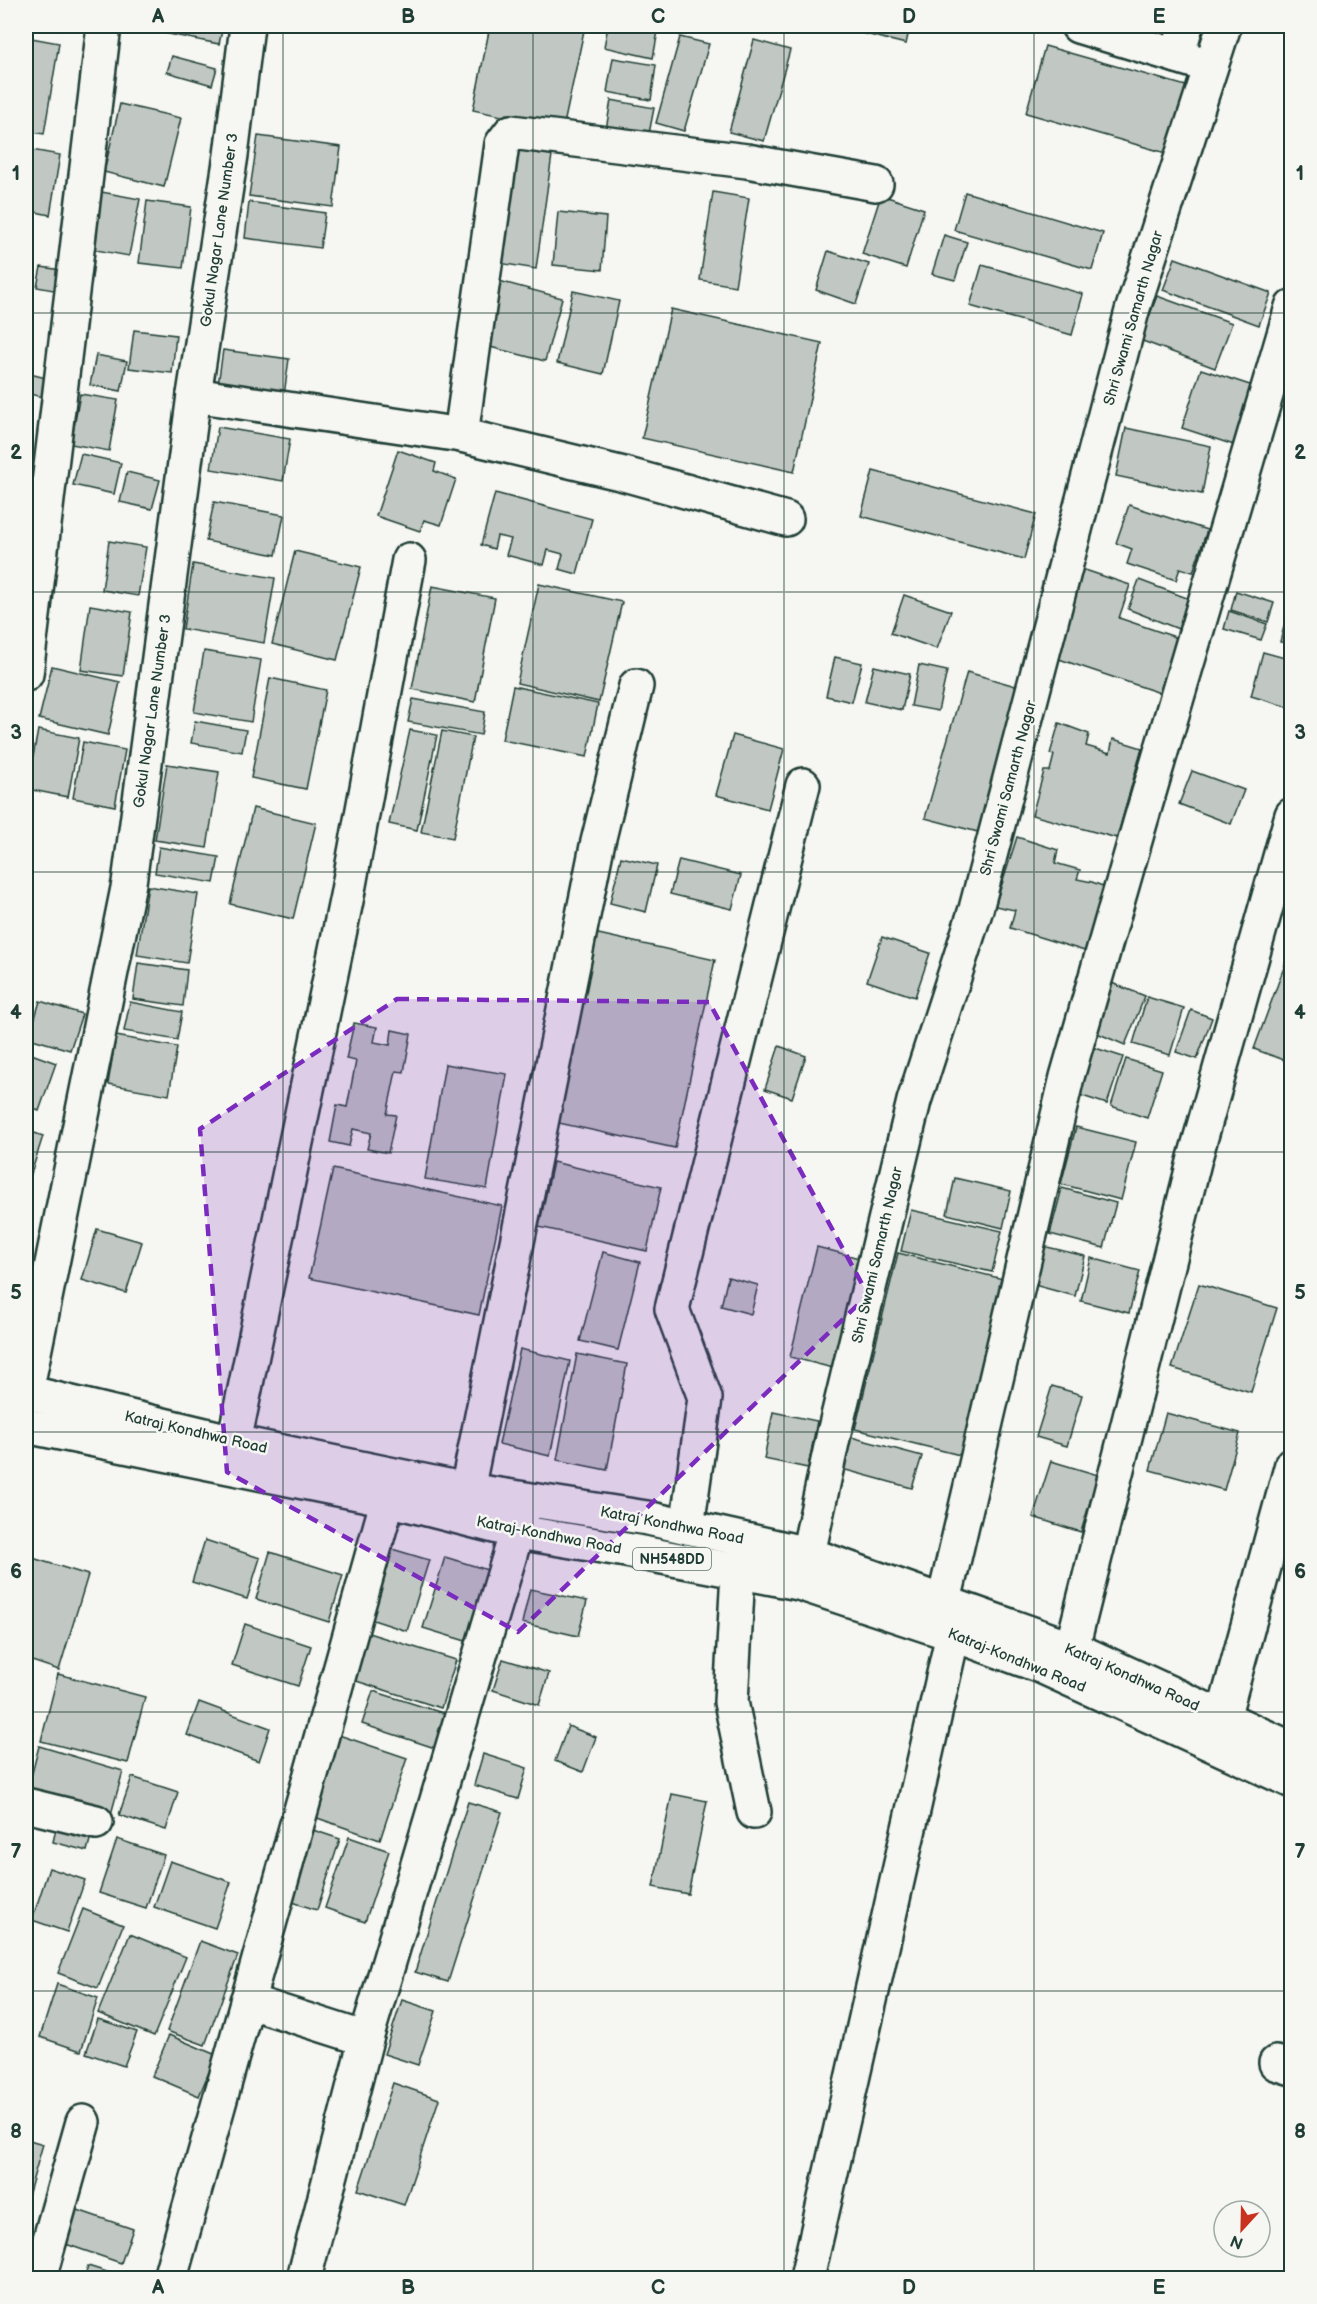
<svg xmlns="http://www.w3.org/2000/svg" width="1317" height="2304" font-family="'Balsamiq Sans',sans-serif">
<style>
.building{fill:#c1c8c3;stroke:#1f3d34;stroke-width:1.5}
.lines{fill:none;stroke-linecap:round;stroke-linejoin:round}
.minor-casing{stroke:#1f3d34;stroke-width:38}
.highway-casing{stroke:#1f3d34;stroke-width:38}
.minor{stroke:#f6f6f2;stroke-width:33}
.highway{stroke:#f6f6f2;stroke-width:33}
.marked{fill:#7b2cbf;fill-opacity:0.2;stroke:#7b2cbf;stroke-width:4.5;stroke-dasharray:12 8;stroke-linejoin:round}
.grid{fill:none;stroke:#1f3d34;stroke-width:1.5;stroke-opacity:0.55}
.labels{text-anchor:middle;stroke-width:5;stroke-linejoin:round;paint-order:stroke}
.shield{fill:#f6f6f2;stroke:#60746d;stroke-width:1.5}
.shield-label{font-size:14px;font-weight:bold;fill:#1f3d34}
.street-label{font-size:15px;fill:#1f3d34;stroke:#f6f6f2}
.neatline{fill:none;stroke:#1f3d34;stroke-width:2}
.grid-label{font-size:20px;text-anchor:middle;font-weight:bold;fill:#1f3d34}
</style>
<rect width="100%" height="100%" fill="#f6f6f2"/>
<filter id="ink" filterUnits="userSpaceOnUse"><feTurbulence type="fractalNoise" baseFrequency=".0167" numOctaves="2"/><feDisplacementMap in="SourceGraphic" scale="12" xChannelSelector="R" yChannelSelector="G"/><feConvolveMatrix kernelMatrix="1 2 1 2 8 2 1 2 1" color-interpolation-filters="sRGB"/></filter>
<g filter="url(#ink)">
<g class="building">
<polygon points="34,26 67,26 66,30"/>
<polygon points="129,26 223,26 219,44"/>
<polygon points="490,26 585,26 563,129 473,110"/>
<polygon points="608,26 659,26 653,58 604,47"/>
<polygon points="855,26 910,26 906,44 853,31"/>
<polygon points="1105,26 1177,26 1172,45"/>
<polygon points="26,37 59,43 44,134 26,131"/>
<polygon points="680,37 709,44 684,131 656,123"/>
<polygon points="754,40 790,50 764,141 729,132"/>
<polygon points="1045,46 1186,86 1166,153 1026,113"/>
<polygon points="172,56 217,68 212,85 167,72"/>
<polygon points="613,58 656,65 651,100 607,92"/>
<polygon points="611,100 654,108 647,144 605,136"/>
<polygon points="120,104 181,118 164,187 104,172"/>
<polygon points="258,136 341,147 333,207 249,196"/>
<polygon points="26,149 60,155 50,215 26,210"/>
<polygon points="514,150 552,155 536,269 499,263"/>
<polygon points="96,191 140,199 129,256 85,248"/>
<polygon points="713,192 749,198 735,286 700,280"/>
<polygon points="965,192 1103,233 1092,270 954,230"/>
<polygon points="881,195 924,209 906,268 862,254"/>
<polygon points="147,201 191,207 183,268 139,263"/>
<polygon points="249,202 325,213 320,248 245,238"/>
<polygon points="558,212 606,217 602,270 553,265"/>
<polygon points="944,235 967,242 955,280 932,274"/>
<polygon points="828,251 869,264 856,304 816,290"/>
<polygon points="1175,258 1271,293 1259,325 1163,290"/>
<polygon points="982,265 1083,294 1072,335 970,306"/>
<polygon points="41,267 68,271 64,292 37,287"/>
<polygon points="499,281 562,298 545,361 482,345"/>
<polygon points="573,291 619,301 603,374 557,363"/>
<polygon points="1157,296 1232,323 1215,368 1140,340"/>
<polygon points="671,309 822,343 794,472 642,438"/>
<polygon points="134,330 176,335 172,373 129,368"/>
<polygon points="223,350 289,359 284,395 218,385"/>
<polygon points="96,355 127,361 121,391 90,385"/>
<polygon points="1201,369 1253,386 1234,445 1182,428"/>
<polygon points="26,373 54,380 50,399 26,393"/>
<polygon points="80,394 118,400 109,451 71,444"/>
<polygon points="218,427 290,439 283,481 211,469"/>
<polygon points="1126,428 1211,446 1202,494 1116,476"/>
<polygon points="398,450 436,463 434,471 456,479 441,525 424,520 420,531 376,516"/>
<polygon points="81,454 121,463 114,494 73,485"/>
<polygon points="873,471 1036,514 1024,559 861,516"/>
<polygon points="127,472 160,480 152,509 120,502"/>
<polygon points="495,493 592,519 577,574 559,569 563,554 548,550 544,565 506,555 511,539 497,536 494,549 481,545"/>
<polygon points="214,502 284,515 276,555 206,541"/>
<polygon points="1129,505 1207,530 1193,572 1180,568 1176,580 1127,564 1132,549 1116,543"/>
<polygon points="109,541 146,547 138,596 102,590"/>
<polygon points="295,551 361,567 337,660 272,644"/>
<polygon points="193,564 275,578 264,643 183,629"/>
<polygon points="1079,568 1130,585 1119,618 1184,640 1166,695 1050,656"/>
<polygon points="1139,580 1192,600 1181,630 1128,609"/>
<polygon points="539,584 622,602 599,702 517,683"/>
<polygon points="432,586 495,598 475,702 412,689"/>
<polygon points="1236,591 1274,603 1268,622 1231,610"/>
<polygon points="904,595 951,611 937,649 891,633"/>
<polygon points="1292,596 1292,644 1280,642"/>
<polygon points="90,605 132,612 123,676 81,670"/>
<polygon points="1229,611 1267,624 1261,640 1224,629"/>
<polygon points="204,651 261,660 251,722 194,712"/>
<polygon points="1263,652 1292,660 1291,708 1251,696"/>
<polygon points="835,657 862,663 852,702 826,696"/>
<polygon points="919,665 947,671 938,711 911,706"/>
<polygon points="52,666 120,682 108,735 39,719"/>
<polygon points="874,666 910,674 902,710 865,702"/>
<polygon points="967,672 1019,687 978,832 925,818"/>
<polygon points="270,678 326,690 306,789 251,778"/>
<polygon points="513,686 598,704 587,757 502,740"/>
<polygon points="413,699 485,712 481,735 408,722"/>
<polygon points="195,721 246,730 242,752 191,743"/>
<polygon points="1059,723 1089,734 1086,746 1110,753 1113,739 1142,748 1117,838 1032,815 1044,771 1050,771 1054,755 1050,754"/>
<polygon points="38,730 79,738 68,797 27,789"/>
<polygon points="410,730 437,735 417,830 389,824"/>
<polygon points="442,731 473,737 453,838 421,832"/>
<polygon points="733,735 784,749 768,809 716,795"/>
<polygon points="83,742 125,750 115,806 73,798"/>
<polygon points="167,764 219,772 207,848 155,840"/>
<polygon points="1192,771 1244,790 1231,824 1179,804"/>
<polygon points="253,808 316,823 293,919 230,904"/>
<polygon points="1017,837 1058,850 1055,863 1080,870 1077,879 1092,882 1108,888 1088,952 1010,928 1015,910 995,906"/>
<polygon points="159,847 219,857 214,883 155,873"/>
<polygon points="621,857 657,865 646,912 610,903"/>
<polygon points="679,860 741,875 732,909 670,894"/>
<polygon points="148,886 198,894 187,963 137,955"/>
<polygon points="594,933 715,960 675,1148 554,1122"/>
<polygon points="882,937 930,953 915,997 867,981"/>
<polygon points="1291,948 1292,948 1292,1063 1254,1049"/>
<polygon points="138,963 187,970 183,1006 133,999"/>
<polygon points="1109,982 1145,996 1125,1045 1090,1030"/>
<polygon points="1147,997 1184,1008 1170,1055 1133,1044"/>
<polygon points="40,1001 82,1014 70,1050 29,1038"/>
<polygon points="130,1002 182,1012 177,1040 124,1031"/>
<polygon points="1191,1010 1212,1018 1197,1059 1176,1052"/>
<polygon points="354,1023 377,1027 374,1042 390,1045 392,1030 411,1034 404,1072 396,1071 387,1114 396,1115 388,1153 367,1149 371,1133 353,1129 349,1146 330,1142 337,1105 347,1107 356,1061 346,1059"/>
<polygon points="116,1036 177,1047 169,1095 108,1084"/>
<polygon points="1083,1044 1123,1057 1107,1104 1067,1091"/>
<polygon points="779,1046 806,1056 792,1098 765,1089"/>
<polygon points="26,1052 56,1063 39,1111 26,1106"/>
<polygon points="1126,1059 1162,1070 1147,1118 1111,1106"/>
<polygon points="445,1064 507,1074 487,1189 425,1179"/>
<polygon points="1076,1127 1136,1142 1121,1200 1061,1184"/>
<polygon points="26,1130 43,1136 29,1180 26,1179"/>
<polygon points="553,1162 661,1187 647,1251 539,1227"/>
<polygon points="333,1169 502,1206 479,1315 309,1278"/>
<polygon points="955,1178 1011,1191 1003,1228 947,1214"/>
<polygon points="1062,1188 1116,1203 1104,1248 1050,1234"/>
<polygon points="911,1210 1002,1231 992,1272 901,1251"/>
<polygon points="97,1229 142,1242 126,1293 82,1280"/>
<polygon points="1043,1246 1085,1256 1075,1296 1034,1285"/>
<polygon points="817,1247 863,1259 837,1369 790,1357"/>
<polygon points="603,1252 640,1262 618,1350 580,1341"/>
<polygon points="898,1253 1007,1280 964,1456 855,1429"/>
<polygon points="1091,1258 1140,1271 1129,1313 1081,1301"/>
<polygon points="728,1277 758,1285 751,1314 721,1306"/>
<polygon points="1199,1284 1277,1308 1251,1392 1172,1368"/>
<polygon points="520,1349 570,1361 550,1456 499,1444"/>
<polygon points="577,1354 627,1364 607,1470 557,1460"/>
<polygon points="1052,1386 1082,1395 1067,1446 1036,1437"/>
<polygon points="773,1412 817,1421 808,1468 764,1459"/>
<polygon points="1166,1413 1240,1433 1224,1490 1150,1470"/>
<polygon points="851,1437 922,1456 912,1488 842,1469"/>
<polygon points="1051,1461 1098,1475 1081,1532 1033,1517"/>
<polygon points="205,1540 260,1558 247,1599 192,1582"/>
<polygon points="382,1546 429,1560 407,1631 361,1616"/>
<polygon points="270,1552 343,1575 329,1622 256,1599"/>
<polygon points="26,1556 88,1575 59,1670 26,1659"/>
<polygon points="445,1557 491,1571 469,1642 423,1628"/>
<polygon points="530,1589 587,1601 578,1636 522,1623"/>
<polygon points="245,1624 311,1646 298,1686 232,1665"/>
<polygon points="365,1632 456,1660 441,1708 350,1679"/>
<polygon points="503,1659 549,1673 539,1705 493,1690"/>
<polygon points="58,1674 145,1697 128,1763 41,1741"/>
<polygon points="373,1691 449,1715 438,1749 362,1724"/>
<polygon points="199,1702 270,1728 259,1761 187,1735"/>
<polygon points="568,1726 596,1737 583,1772 555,1761"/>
<polygon points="333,1733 407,1758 380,1840 306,1814"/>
<polygon points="39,1746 123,1771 108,1825 26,1797"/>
<polygon points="483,1754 527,1768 518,1799 474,1785"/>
<polygon points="132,1777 178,1792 166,1830 119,1815"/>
<polygon points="672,1794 707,1801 688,1894 653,1887"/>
<polygon points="468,1802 502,1812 448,1982 415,1972"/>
<polygon points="59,1816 94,1825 87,1851 53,1842"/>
<polygon points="301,1826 340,1839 317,1910 277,1897"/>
<polygon points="349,1837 389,1851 365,1922 325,1908"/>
<polygon points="117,1839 164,1855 146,1908 99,1893"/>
<polygon points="170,1861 231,1882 215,1928 154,1907"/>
<polygon points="49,1868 85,1880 67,1932 32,1920"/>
<polygon points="83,1909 123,1925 98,1988 58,1973"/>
<polygon points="130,1934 186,1957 154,2036 98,2013"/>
<polygon points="200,1941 238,1955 205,2045 167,2031"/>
<polygon points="57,1984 98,1998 81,2051 40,2037"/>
<polygon points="402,2000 436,2011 418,2065 384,2054"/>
<polygon points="98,2019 137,2032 124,2066 86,2053"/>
<polygon points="169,2035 216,2055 199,2096 152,2076"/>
<polygon points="393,2083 439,2099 404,2205 358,2190"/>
<polygon points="26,2139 43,2144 26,2203"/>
<polygon points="63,2205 133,2229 121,2263 51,2239"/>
<polygon points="88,2266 126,2278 84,2278"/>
</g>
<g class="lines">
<defs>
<g id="minor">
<polyline points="1078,26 1210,66"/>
<polyline points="1177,56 1186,26"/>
<polyline points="194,395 461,435 624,474 786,519"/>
<polyline points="461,435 502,144 511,132 747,161 876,184"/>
<polyline points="26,674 104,26"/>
<polyline points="26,1392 129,883 194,395 231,155 247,26"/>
<polyline points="234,1442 347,896 409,560"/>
<polyline points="467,1490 597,846 636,686"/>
<polyline points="687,1527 705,1398 672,1309 803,785"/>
<polyline points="808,1554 834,1433 914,1101 976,909 1132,311 1224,26"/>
<polyline points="738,1572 731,1702 754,1812"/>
<polyline points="944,1601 1067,1077 1140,823 1292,307"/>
<polyline points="1072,1648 1195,1158 1292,815"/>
<polyline points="1223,1718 1292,1464"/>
<polyline points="26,1805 96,1822"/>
<polyline points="247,2001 366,2039"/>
<polyline points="1276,2063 1292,2068"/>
<polyline points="39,2278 83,2122"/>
<polyline points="170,2278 388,1499"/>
<polyline points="304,2278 366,2039 525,1504"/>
<polyline points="807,2278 953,1634"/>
</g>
<g id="highway">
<polyline points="26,1392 234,1442 467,1490 647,1518 808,1554 1072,1648 1292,1749"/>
<polyline points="26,1426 388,1499 518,1532 626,1550 799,1583 953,1634 1043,1667 1292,1781"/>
</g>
</defs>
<use href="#minor" class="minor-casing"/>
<use href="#highway" class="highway-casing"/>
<use href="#minor" class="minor"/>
<use href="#highway" class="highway"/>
</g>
</g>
<path class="marked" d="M 397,999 L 709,1002 L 868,1295 L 518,1632 L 227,1472 L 200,1129 Z"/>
<path class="grid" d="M 283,26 L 283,2278M 533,26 L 533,2278M 784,26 L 784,2278M 1034,26 L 1034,2278M 26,313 L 1292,313M 26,592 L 1292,592M 26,872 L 1292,872M 26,1152 L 1292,1152M 26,1432 L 1292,1432M 26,1712 L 1292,1712M 26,1991 L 1292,1991"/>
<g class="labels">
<rect class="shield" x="633" y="1548" width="78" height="22" rx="4.5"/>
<g class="shield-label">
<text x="672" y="1564">NH548DD</text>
</g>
<g class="street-label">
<text transform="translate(219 230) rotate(-82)" y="5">Gokul Nagar Lane Number 3</text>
<text transform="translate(1133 318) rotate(-74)" y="5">Shri Swami Samarth Nagar</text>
<text transform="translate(152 711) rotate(-82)" y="5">Gokul Nagar Lane Number 3</text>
<text transform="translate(1008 788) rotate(-75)" y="5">Shri Swami Samarth Nagar</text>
<text transform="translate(877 1255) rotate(-77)" y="5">Shri Swami Samarth Nagar</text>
<text transform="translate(196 1432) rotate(13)" y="5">Katraj Kondhwa Road</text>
<text transform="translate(672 1525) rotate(11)" y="5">Katraj Kondhwa Road</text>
<text transform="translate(549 1535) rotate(11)" y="5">Katraj-Kondhwa Road</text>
<text transform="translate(1017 1660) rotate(22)" y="5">Katraj-Kondhwa Road</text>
<text transform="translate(1132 1677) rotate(24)" y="5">Katraj Kondhwa Road</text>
</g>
</g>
<rect width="1317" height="2304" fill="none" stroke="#f6f6f2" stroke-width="66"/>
<g transform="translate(1242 2229) rotate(202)"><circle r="28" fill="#f6f6f2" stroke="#a0aca6" stroke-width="1.5"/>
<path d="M0-4.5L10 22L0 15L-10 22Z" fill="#c8321e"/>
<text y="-9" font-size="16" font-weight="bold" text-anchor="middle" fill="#1f3d34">N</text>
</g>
<rect x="33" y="33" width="1251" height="2238" class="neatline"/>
<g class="grid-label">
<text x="158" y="23">A</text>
<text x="408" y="23">B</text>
<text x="658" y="23">C</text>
<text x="909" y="23">D</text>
<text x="1159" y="23">E</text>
<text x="16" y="180">1</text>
<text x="1300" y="180">1</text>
<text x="16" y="459">2</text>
<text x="1300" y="459">2</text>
<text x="16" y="739">3</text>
<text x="1300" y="739">3</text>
<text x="16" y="1019">4</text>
<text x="1300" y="1019">4</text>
<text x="16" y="1299">5</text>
<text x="1300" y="1299">5</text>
<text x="16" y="1578">6</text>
<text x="1300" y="1578">6</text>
<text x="16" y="1858">7</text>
<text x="1300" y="1858">7</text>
<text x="16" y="2138">8</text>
<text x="1300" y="2138">8</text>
<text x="158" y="2294">A</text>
<text x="408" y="2294">B</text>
<text x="658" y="2294">C</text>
<text x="909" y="2294">D</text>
<text x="1159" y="2294">E</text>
</g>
</svg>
